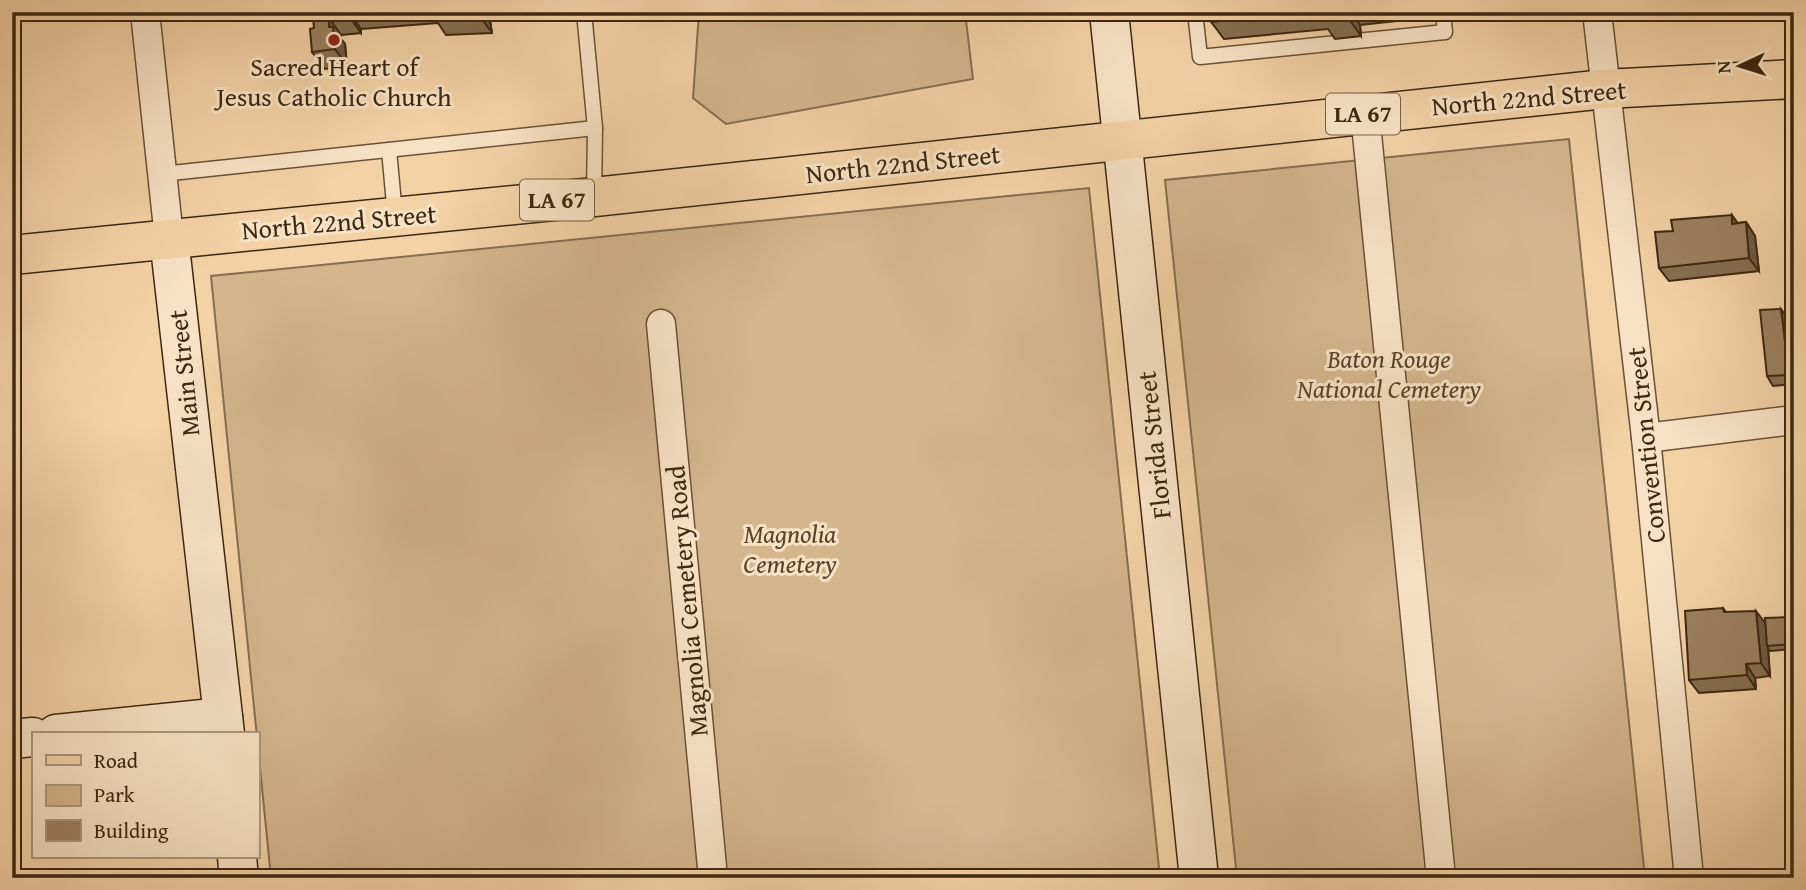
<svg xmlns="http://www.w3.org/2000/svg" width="1806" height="890" font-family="'Gentium Book Plus',serif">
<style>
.green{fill:#d4b58c;stroke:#886e4e;stroke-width:2}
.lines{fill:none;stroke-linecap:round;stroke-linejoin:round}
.lane-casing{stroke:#6a5236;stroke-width:17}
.street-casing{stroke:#6a5236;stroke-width:31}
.secondary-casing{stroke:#3d2810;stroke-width:41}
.primary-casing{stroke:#3d2810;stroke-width:41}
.lane{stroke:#f7e2c5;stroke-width:14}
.street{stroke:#f7e2c5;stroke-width:28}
.secondary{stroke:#f7e2c5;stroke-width:38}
.primary{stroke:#f3d2a6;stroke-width:38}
.wall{fill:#866e51;stroke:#3d2810;stroke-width:2}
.shaded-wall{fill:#6d5a42;stroke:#3d2810;stroke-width:2}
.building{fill:#9c805e;stroke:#3d2810;stroke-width:2}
.poi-dot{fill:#8f2418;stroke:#f7e2c5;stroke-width:2.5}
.labels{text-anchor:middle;stroke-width:6;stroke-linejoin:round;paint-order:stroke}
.shield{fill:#f7e2c5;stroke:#756046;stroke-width:2}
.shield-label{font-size:24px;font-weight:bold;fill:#3d2810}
.poi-label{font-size:26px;fill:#3d2810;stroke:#f7e2c5}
.street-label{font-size:26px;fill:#3d2810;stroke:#f7e2c5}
.park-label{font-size:26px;font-style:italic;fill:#5b4429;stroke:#f7e2c5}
</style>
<rect width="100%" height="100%" fill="#f3d2a6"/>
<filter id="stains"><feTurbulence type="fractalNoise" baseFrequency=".00286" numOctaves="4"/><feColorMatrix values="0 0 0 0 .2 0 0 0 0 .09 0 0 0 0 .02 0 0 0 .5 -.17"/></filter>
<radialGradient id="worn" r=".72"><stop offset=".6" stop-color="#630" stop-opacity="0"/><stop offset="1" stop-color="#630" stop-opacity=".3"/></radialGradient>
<g class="green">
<polygon points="699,12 965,12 973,79 726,124 693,98"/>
<polygon points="1569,139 1645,878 1237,878 1165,180"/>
<polygon points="1089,188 1160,878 271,878 211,276"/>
</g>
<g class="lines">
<defs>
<g id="lane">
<polyline points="584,12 595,128 594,196"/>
<polyline points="1195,12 1200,57 1445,32 1443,12"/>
<polyline points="389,150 395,215"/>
<polyline points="162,174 595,128"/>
</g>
<g id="street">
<polyline points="145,12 169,238"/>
<polyline points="1597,12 1646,438 1689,878"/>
<polyline points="1365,114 1441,878"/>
<polyline points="661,324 713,878"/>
<polyline points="1646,438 1794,420"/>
</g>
<g id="secondary">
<polyline points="1109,12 1199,878"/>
<polyline points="169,238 225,734"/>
<polyline points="56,734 223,717"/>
<polyline points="12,739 33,737"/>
<polyline points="237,857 239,878"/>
</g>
<polyline id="primary" points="12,255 594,197 1605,89 1794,79"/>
</defs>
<use href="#lane" class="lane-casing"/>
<use href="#street" class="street-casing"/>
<use href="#secondary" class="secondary-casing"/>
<use href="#primary" class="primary-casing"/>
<use href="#lane" class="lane"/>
<use href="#street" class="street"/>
<use href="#secondary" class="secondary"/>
<use href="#primary" class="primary"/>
</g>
<g class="wall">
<polygon points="313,12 522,12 522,18 490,21 492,33 446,35 438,23 361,29 361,33 341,35 341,39 345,44 347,66 325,69 312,52 314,28"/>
<polygon points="1208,12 1424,12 1424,18 1360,25 1361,36 1335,39 1328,29 1224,39 1209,19"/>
<polygon points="1746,222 1755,236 1759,271 1669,281 1659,268 1738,223"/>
<polygon points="1788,318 1794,372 1794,384 1773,386 1767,376"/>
<polygon points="1723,608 1726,612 1765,623 1794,619 1794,649 1770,651 1768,648 1770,676 1755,678 1756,689 1699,693 1689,680"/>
</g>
<g class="shaded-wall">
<polygon points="349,12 361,29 361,33 349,16"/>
<polygon points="479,12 484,12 490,21 492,33 479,15"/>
<polygon points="1348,12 1351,12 1360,25 1361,36 1349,19"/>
<polygon points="329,18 341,35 341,39 345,44 347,66 335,49 329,27"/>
<polygon points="1732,215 1742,229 1732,224"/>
<polygon points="1746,222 1755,236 1759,271 1749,258"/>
<polygon points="1781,309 1788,318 1794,372 1794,382 1789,375"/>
<polygon points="1756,611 1766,624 1767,646 1768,648 1770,676 1761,663"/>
<polygon points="1746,664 1755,678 1756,689 1747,675"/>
</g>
<g class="building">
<polygon points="313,12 349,12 349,16 329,18 329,27 333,27 335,49 312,52 310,29 314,28"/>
<polygon points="433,12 479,12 479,15 434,18"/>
<polygon points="1208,12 1307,12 1212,22 1212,19 1209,19"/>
<polygon points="1323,12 1348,12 1349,19 1323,21"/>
<polygon points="1732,215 1732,224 1746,222 1749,258 1659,268 1655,232 1673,231 1671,220"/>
<polygon points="1781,309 1789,375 1767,376 1760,310"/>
<polygon points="1723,608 1724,612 1756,611 1761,663 1746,664 1747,675 1689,680 1685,611"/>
<polygon points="1792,617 1793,644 1767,646 1765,618"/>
</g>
<circle class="poi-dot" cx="334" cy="40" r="7"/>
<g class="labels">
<g class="shield">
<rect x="1326" y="93.5" width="74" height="41" rx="5"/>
<rect x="520" y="179.5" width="74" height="41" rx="5"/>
</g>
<g class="shield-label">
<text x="1363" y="122">LA 67</text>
<text x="557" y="208">LA 67</text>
</g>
<g class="poi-label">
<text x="334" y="76">Sacred Heart of<tspan x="334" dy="30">Jesus Catholic Church</tspan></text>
</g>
<g class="street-label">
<text transform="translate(1529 98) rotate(-5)" y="9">North 22nd Street</text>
<text transform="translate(903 164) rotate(-6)" y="9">North 22nd Street</text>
<text transform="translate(339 222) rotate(-5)" y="9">North 22nd Street</text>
<text transform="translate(184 373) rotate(-96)" y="9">Main Street</text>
<text transform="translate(1154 445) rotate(-96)" y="9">Florida Street</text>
<text transform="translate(1646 445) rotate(-96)" y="9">Convention Street</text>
<text transform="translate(687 601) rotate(-95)" y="9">Magnolia Cemetery Road</text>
</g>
<g class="park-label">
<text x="1389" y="368">Baton Rouge<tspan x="1389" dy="30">National Cemetery</tspan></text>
<text x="790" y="543">Magnolia<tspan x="790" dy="30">Cemetery</tspan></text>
</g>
</g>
<rect width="1806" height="890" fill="none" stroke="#f3d2a6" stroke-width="42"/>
<rect x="14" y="14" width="1778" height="862" fill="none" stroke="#3d2810" stroke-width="3.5"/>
<rect x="21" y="21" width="1764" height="848" fill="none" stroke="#3d2810" stroke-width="2"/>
<rect x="32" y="732" width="228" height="126" fill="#f7e2c5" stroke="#ad987d" stroke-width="2"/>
<rect x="46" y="755" width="35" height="10" fill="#f3d2a6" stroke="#ad987d" stroke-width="2"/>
<text x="94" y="768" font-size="21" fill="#3d2810">Road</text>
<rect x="46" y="785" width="35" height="21" fill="#d4b58c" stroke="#ad987d" stroke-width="2"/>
<text x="94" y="802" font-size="21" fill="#3d2810">Park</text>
<rect x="46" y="820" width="35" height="21" fill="#9c805e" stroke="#ad987d" stroke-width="2"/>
<text x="94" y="838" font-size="21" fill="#3d2810">Building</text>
<g transform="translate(1740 66) rotate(266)" stroke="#f7e2c5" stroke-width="5" paint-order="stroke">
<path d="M0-5L12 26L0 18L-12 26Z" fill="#3d2810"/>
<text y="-10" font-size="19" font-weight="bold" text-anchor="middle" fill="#3d2810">N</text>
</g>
<rect width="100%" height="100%" filter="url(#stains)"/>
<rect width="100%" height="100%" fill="url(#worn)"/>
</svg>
